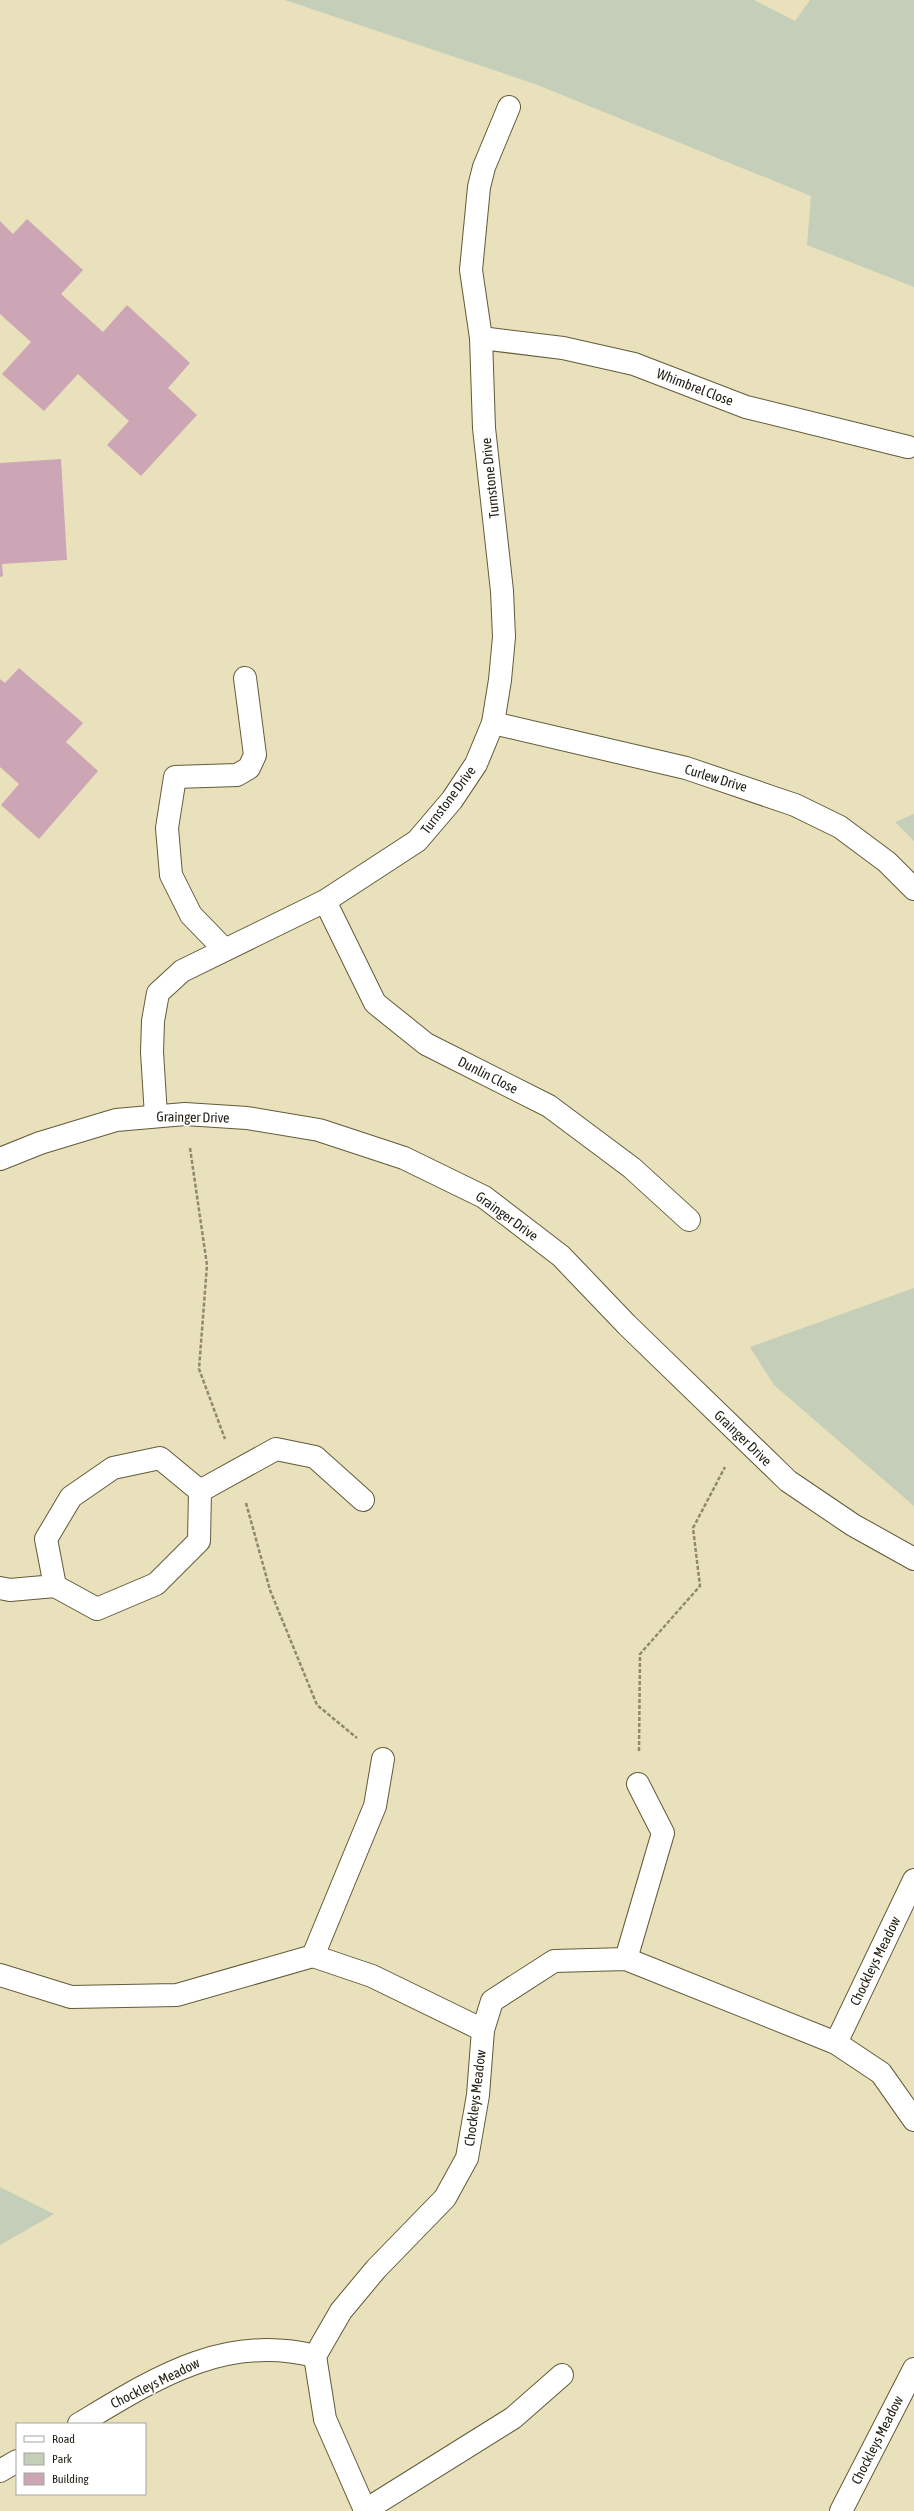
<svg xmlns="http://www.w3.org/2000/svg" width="914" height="2511" font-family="'Asap Condensed',sans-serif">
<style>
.green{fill:#c4ceb9}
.building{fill:#cda6b5}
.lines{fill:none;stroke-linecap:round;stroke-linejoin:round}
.minor-casing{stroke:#625b3a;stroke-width:24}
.path{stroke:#8e896f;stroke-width:2.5;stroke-dasharray:4 2;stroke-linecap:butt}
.minor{stroke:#fff;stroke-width:22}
.labels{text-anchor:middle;stroke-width:3.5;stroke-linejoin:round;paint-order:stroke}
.street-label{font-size:14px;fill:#201d10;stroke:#fff}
</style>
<rect width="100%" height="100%" fill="#e8e1bc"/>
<g class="green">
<polygon points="285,0 754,0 795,21 810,0 914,0 914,287 807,245 811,196 535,84"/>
<polygon points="914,814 914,841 895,822"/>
<polygon points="914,1288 914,1506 774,1385 750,1347"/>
<polygon points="0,2187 54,2214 0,2245"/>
</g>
<g class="building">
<polygon points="27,219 83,270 61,294 103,332 127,305 190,363 168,388 197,415 141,476 107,445 129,421 78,374 44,411 2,374 31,342 0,314 0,221 13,234"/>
<polygon points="61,459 67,560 2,564 3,576 0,577 0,463"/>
<polygon points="19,668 83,723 66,742 98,771 39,839 1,805 19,784 0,767 0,679 5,683"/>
</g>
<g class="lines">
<defs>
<g id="minor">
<polyline points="481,338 563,348 634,364 746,407 908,447"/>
<polyline points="493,723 686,768 795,805 840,827 887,862 914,889"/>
<polyline points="325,901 375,1003 426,1044 549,1106 632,1168 689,1220"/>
<polyline points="224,949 191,915 171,875 167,828 175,777 237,775 249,768 255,755 245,678"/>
<polyline points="156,1116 152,1052 153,1021 158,993 182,971 325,901 417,841 452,800 476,764 493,723 500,680 504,637 502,591 484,428 481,338 471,270 479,187 484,167 509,107"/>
<polyline points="0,1159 40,1143 116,1120 185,1114 247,1118 319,1130 404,1158 484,1197 561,1256 627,1325 788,1481 853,1525 914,1559"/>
<polyline points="200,1491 276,1449 315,1457 363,1500"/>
<polyline points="0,1588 10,1590 55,1586 97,1609 156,1584 199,1541 200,1491 160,1458 113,1468 71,1497 46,1539 55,1586"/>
<polyline points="313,1956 375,1806 383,1759"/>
<polyline points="626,1959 663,1833 638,1784"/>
<polyline points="0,1975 71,1997 177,1995 313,1956 372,1976 483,2030"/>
<polyline points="836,2043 914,1880"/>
<polyline points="315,2356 325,2419 365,2510"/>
<path d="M 79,2424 C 154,2379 224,2333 315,2356 L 341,2311 L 376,2269 L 445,2198 L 467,2158 L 478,2095 L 483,2030 L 492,2001 L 554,1961 L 626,1959 L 836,2043 L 881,2073 L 914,2120"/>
<polyline points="0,2471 17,2461"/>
<polyline points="364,2511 513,2418 562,2375"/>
<polyline points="841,2511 914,2369"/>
</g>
</defs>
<use href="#minor" class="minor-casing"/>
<g class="path">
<polyline points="190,1148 207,1265 199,1369 225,1439"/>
<polyline points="246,1503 270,1590 317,1705 357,1738"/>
<polyline points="639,1751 640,1654 700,1586 693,1528 725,1467"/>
</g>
<use href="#minor" class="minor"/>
</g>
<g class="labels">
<g class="street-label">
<text transform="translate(695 387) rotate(21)" y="5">Whimbrel Close</text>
<text transform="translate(490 478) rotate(-96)" y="5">Turnstone Drive</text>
<text transform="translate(716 778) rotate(17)" y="5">Curlew Drive</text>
<text transform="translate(448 800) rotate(-53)" y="5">Turnstone Drive</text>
<text transform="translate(488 1075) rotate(27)" y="5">Dunlin Close</text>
<text transform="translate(193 1117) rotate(1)" y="5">Grainger Drive</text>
<text transform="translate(507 1216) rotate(36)" y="5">Grainger Drive</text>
<text transform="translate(743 1438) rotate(44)" y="5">Grainger Drive</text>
<text transform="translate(875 1961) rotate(-64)" y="5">Chockleys Meadow</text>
<text transform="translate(475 2098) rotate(-83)" y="5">Chockleys Meadow</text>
<text transform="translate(155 2383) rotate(-26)" y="5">Chockleys Meadow</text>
<text transform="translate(877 2440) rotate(-63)" y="5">Chockleys Meadow</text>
</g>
</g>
<rect x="16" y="2423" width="130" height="72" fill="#ffffff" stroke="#a6a59f"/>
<rect x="24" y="2436" width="20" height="6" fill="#ffffff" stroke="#a6a59f"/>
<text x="52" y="2443" font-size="12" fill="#201d10">Road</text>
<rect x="24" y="2453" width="20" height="12" fill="#c4ceb9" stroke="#a6a59f"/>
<text x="52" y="2463" font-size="12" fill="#201d10">Park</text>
<rect x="24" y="2473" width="20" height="12" fill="#cda6b5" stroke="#a6a59f"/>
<text x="52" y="2483" font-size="12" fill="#201d10">Building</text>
</svg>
